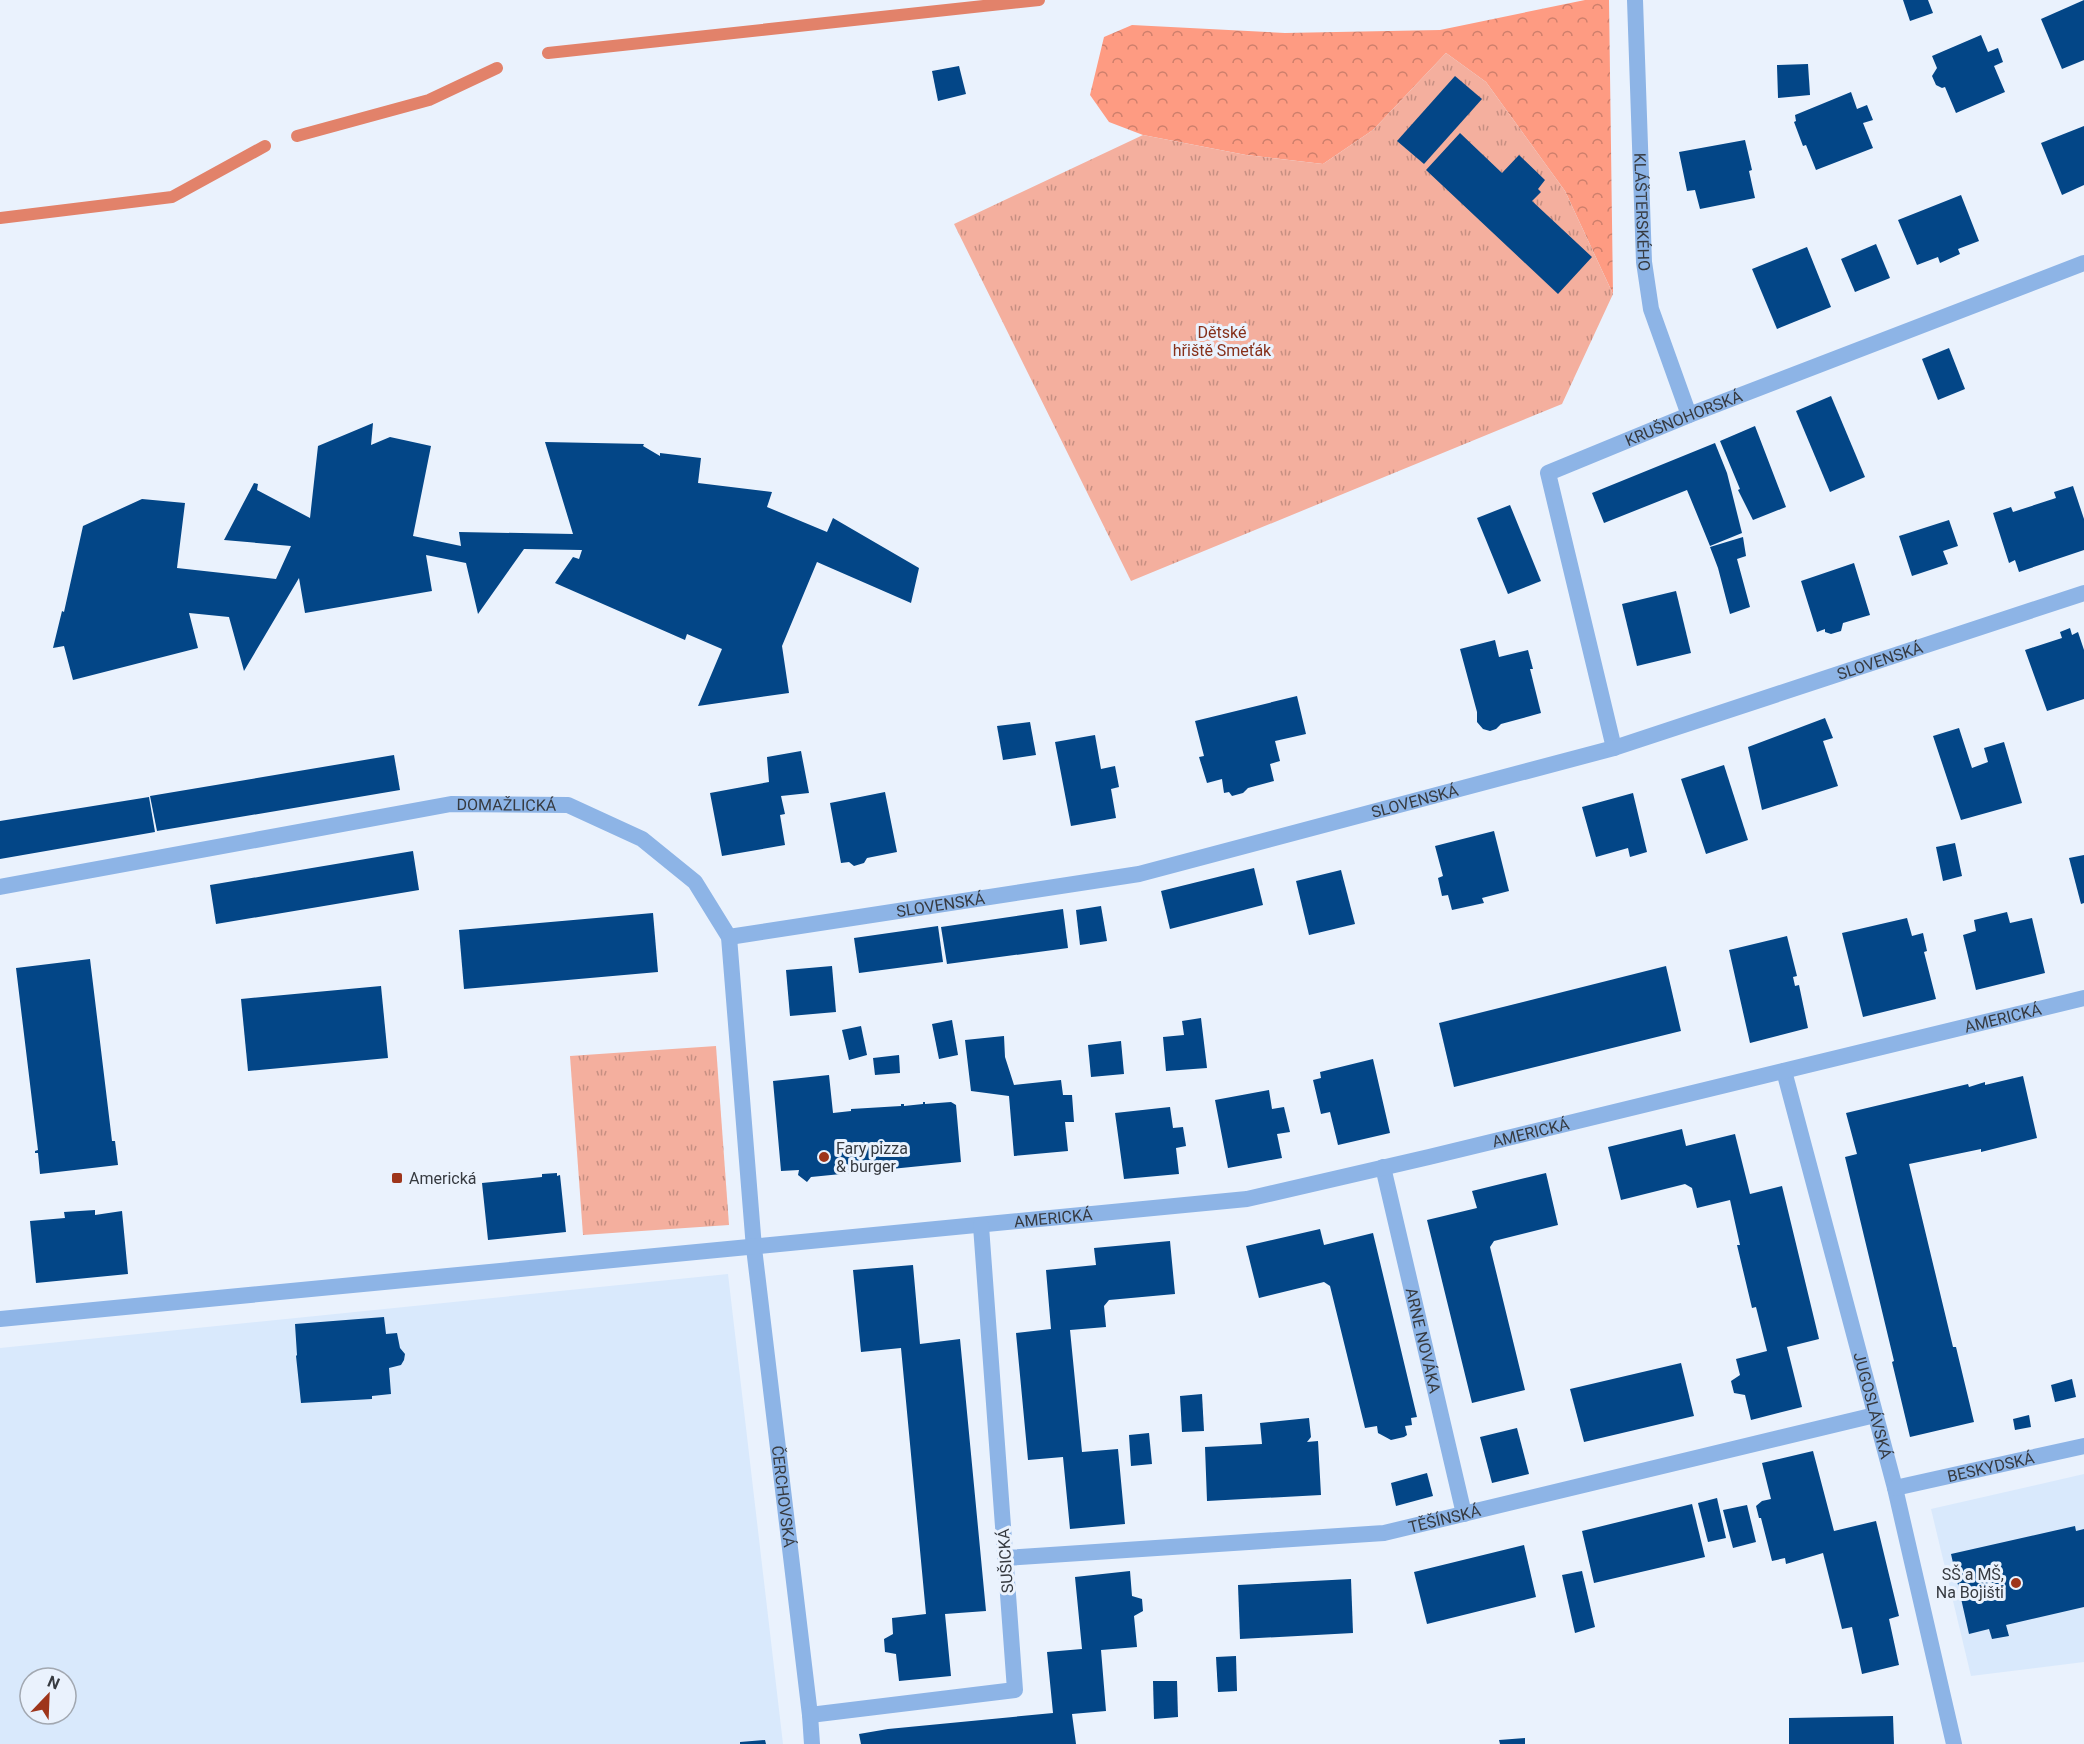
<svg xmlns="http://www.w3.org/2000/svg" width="2084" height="1744" font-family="Roboto,sans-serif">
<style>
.built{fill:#d9e9fc;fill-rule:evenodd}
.forest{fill:url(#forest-crowns)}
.park{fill:url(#park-tufts)}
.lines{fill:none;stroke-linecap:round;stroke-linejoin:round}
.stream{stroke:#e2826a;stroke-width:12}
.building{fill:#034687}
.minor{stroke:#8db4e6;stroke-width:16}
.poi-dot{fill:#9e351b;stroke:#eaf2fd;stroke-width:2}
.labels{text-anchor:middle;stroke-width:6;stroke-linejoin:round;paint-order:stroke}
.street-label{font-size:16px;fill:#363a40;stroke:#eaf2fd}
.park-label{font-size:16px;fill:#86301a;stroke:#eaf2fd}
.poi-label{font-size:16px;fill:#363a40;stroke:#eaf2fd;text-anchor:start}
</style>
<defs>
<pattern id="forest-crowns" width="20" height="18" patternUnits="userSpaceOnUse" patternTransform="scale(1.5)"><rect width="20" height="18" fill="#fe9b82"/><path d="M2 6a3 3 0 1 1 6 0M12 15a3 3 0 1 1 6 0" fill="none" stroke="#ce7f6c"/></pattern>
<pattern id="park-tufts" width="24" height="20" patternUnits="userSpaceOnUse" patternTransform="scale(1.5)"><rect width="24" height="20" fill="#f4af9e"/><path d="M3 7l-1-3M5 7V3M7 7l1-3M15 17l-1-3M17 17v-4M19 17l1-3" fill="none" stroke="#c68f82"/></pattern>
</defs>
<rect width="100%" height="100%" fill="#eaf2fd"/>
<g class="built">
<path d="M 728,1274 L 783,1744 L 0,1744 L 0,1348 ZM 30,1678 L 66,1678 L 66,1714 L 30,1714 Z"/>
<polygon points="2084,1474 2084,1662 1971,1676 1931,1509"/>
</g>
<polygon class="forest" points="1585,0 1609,0 1613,294 1565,191 1486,82 1446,53 1373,130 1323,164 1246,155 1143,135 1109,122 1090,95 1104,37 1132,25 1285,33 1440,30"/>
<g class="park">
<polygon points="1446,53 1486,82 1565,191 1613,294 1562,404 1131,581 954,224 1143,135 1246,155 1323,164 1373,130"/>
<polygon points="716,1046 729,1225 583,1235 570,1056"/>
</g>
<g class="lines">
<g class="stream">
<polyline points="548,53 1039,0"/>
<polyline points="297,136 429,100 497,68"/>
<polyline points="0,218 172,197 265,146"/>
</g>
</g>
<g class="building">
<polygon points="1903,0 1928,0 1933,13 1910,21"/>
<polygon points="2084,0 2084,60 2062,69 2041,19"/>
<polygon points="1981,35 1988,52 1998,48 2003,62 1994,66 2005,92 1956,113 1945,87 1942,88 1936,85 1932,76 1937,68 1932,56"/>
<polygon points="1808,64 1810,95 1778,98 1777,65"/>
<polygon points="959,66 966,94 938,101 932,71"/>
<polygon points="1455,76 1482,99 1424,164 1397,141"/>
<polygon points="1851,92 1857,109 1867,105 1873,120 1863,123 1873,148 1816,170 1806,145 1803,146 1794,122 1796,121 1795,115"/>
<polygon points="2084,126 2084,185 2062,195 2041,143"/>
<polygon points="1460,133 1502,173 1519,155 1545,180 1538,189 1541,192 1532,201 1592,257 1558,294 1426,170"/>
<polygon points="1745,140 1752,170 1749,171 1755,198 1700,209 1695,190 1687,191 1679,152"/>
<polygon points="1961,195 1979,241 1958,249 1960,254 1940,263 1938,257 1917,265 1898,220"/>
<polygon points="1876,244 1890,278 1855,292 1841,259"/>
<polygon points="1807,247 1831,307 1777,329 1752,269"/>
<polygon points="1949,348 1965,389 1938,400 1922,359"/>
<polygon points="1831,396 1865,477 1830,492 1796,411"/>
<polygon points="373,423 371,445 390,437 431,446 413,536 461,546 459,532 573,534 545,442 644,444 643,446 660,456 660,453 701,458 698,483 772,492 767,507 827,532 833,518 919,568 911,603 817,562 782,646 789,693 698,706 722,649 687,634 685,640 555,583 573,557 579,559 582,550 524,549 478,614 466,563 426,555 432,591 305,613 299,578 244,671 229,617 189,613 198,648 73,680 64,646 53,648 62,611 64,612 83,526 142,499 185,503 177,568 276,579 291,546 224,540 254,483 258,484 257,490 310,518 318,446"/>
<polygon points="1755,426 1786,507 1753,520 1738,490 1740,489 1720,441"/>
<polygon points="1715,443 1727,473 1742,533 1710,546 1687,490 1604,523 1592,493"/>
<polygon points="2073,486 2084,519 2084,550 2019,572 2015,560 2009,563 1993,513 2011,507 2013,512 2056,498 2054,492"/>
<polygon points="1510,505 1541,581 1508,594 1477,518"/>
<polygon points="1949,520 1958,546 1943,551 1948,564 1912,576 1899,536"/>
<polygon points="1743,537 1746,556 1737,559 1750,607 1730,614 1718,568 1710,547"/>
<polygon points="1854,563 1870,615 1843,623 1841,631 1831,634 1825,632 1825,629 1817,632 1801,581"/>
<polygon points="1676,591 1691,653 1637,666 1622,604"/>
<polygon points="2070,628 2072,635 2078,632 2084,650 2084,699 2047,711 2025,650 2062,638 2060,632"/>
<polygon points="1495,640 1499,657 1528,650 1533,669 1530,669 1541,713 1501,724 1496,729 1490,731 1483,729 1477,722 1477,712 1460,649"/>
<polygon points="1297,696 1306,734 1275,741 1280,761 1270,764 1274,781 1248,788 1243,793 1232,796 1229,792 1224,793 1222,779 1207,783 1199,757 1204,756 1195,721"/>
<polygon points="1825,718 1833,738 1823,741 1838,786 1762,810 1748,747"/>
<polygon points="1030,722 1036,755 1003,760 997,726"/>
<polygon points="1959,728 1972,768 1988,762 1984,748 2004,742 2022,803 1961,820 1933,736"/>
<polygon points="1095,735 1101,769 1115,766 1119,787 1111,789 1116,818 1071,826 1055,742"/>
<polygon points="801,751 809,793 781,796 785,814 780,815 785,845 722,856 710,793 769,782 767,757"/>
<polygon points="394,755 400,790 157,831 150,796"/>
<polygon points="1724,765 1748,840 1706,854 1681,779"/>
<polygon points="885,792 897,852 867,858 864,863 854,866 849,862 841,863 830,803"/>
<polygon points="1633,793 1647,852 1630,857 1628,848 1596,857 1582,807"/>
<polygon points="149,797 155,832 0,859 0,821"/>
<polygon points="1494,831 1509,891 1482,898 1484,903 1452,910 1448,895 1442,896 1438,878 1443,876 1435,846"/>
<polygon points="1955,843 1962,876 1943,881 1936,847"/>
<polygon points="413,851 419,890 216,924 210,885"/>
<polygon points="2084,855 2084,903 2081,904 2069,858"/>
<polygon points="1254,868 1263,905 1170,929 1161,891"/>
<polygon points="1341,870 1355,924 1309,935 1296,881"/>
<polygon points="1101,906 1107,941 1080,945 1076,910"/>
<polygon points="1063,909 1068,948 947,964 941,927"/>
<polygon points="2007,912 2010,923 2032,918 2045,973 1976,990 1963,935 1976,931 1974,920"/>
<polygon points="653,913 658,972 464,989 459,930"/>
<polygon points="1907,918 1912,936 1923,933 1927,951 1924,952 1936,999 1863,1017 1842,933"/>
<polygon points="938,926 943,962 859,973 854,938"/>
<polygon points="1787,936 1797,976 1793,977 1795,986 1799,985 1808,1028 1750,1043 1729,950"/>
<polygon points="90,959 112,1141 115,1141 118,1165 40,1174 38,1153 35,1153 35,1151 38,1150 16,968"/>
<polygon points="832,966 836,1012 790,1016 786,970"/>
<polygon points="1666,966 1681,1031 1454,1087 1439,1023"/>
<polygon points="381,986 388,1058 248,1071 241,999"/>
<polygon points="1201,1018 1207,1068 1166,1071 1163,1037 1184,1035 1182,1021"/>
<polygon points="952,1020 958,1055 939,1059 932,1024"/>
<polygon points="861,1026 867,1055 849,1060 842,1030"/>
<polygon points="1004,1036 1005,1057 1014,1085 1061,1080 1063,1095 1072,1095 1074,1122 1065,1122 1068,1151 1014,1156 1009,1096 971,1091 965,1040"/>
<polygon points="1121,1041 1124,1074 1091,1077 1088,1045"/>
<polygon points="899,1055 900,1073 875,1075 873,1058"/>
<polygon points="1373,1059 1390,1133 1338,1145 1330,1112 1321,1114 1313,1080 1321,1078 1320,1072"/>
<polygon points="829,1075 833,1113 851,1111 851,1109 901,1106 901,1104 904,1104 904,1106 923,1104 923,1102 925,1102 925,1104 951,1102 956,1105 961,1162 811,1177 807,1182 798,1175 799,1170 781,1171 773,1081"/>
<polygon points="2023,1076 2037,1138 1981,1152 1981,1149 1909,1164 1953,1347 1956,1347 1974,1422 1910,1437 1892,1362 1894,1361 1845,1157 1857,1154 1846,1113 1968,1084 1969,1087 1985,1082 1985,1085"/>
<polygon points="1269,1090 1272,1109 1284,1107 1290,1132 1277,1134 1282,1158 1228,1168 1215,1100"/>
<polygon points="1170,1107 1173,1128 1183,1127 1186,1146 1176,1148 1179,1174 1124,1179 1115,1113"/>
<polygon points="1682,1129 1686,1146 1735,1134 1750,1194 1782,1186 1819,1339 1787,1347 1802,1407 1751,1420 1745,1395 1734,1393 1731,1381 1740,1375 1736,1359 1767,1351 1756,1307 1752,1308 1737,1245 1740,1245 1730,1200 1697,1208 1692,1188 1685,1184 1621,1200 1608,1147"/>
<polygon points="557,1173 557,1176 560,1175 566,1232 488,1240 482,1183 542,1177 542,1174"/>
<polygon points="1546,1173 1558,1225 1494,1241 1490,1247 1525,1390 1472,1403 1427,1220 1477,1208 1472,1191"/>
<polygon points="95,1210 95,1215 122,1211 128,1274 36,1283 30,1221 65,1218 64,1212"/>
<polygon points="1320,1229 1324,1245 1373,1233 1417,1417 1411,1418 1412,1425 1405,1426 1407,1435 1404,1437 1391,1440 1378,1433 1377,1426 1365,1428 1330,1286 1324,1282 1259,1298 1246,1246"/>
<polygon points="1170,1241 1175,1294 1109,1300 1104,1306 1106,1327 1070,1330 1082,1452 1118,1449 1125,1524 1070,1529 1063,1457 1028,1460 1016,1333 1051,1329 1046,1270 1096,1265 1094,1248"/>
<polygon points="913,1265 920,1344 960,1339 986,1611 945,1614 951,1676 899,1681 896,1654 885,1652 884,1639 893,1634 892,1618 926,1614 901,1348 861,1352 853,1270"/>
<polygon points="384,1317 386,1334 397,1333 400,1348 405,1354 404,1360 401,1365 389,1368 391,1394 372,1396 372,1399 301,1403 296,1356 297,1355 295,1324"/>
<polygon points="1681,1363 1694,1416 1584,1442 1570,1389"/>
<polygon points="2072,1379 2076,1397 2055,1402 2051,1385"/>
<polygon points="1202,1394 1204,1431 1182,1432 1180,1396"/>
<polygon points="2029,1415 2031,1427 2015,1430 2013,1419"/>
<polygon points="1309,1418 1311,1437 1307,1442 1318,1441 1321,1495 1207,1501 1205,1447 1262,1444 1260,1423"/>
<polygon points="1517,1428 1529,1474 1492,1483 1480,1437"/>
<polygon points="1149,1433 1152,1464 1131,1466 1129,1435"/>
<polygon points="1813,1451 1834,1531 1876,1521 1899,1616 1889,1619 1899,1665 1862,1674 1852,1627 1842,1629 1823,1553 1786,1564 1785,1558 1772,1561 1761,1518 1759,1518 1756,1506 1762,1501 1771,1499 1762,1463"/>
<polygon points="1427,1473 1433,1496 1396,1506 1391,1483"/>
<polygon points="1717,1498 1726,1538 1708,1542 1698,1503"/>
<polygon points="1692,1504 1705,1557 1594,1583 1582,1531"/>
<polygon points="1747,1505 1756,1542 1733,1548 1723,1510"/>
<polygon points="2075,1526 2076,1531 2084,1529 2084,1607 2006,1625 2009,1636 1992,1639 1989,1629 1969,1634 1951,1554"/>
<polygon points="1524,1545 1536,1597 1427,1624 1414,1572"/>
<polygon points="1130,1571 1132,1596 1142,1599 1143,1611 1134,1616 1137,1647 1101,1650 1106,1711 1072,1714 1076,1744 861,1744 859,1734 888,1729 1053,1713 1047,1652 1082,1649 1075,1577"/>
<polygon points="1582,1571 1595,1627 1575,1633 1562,1575"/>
<polygon points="1351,1579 1353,1633 1240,1639 1238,1585"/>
<polygon points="1236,1656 1237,1691 1218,1692 1216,1657"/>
<polygon points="1153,1681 1177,1681 1178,1717 1154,1719"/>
<polygon points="1893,1716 1894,1744 1789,1744 1789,1718"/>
<polygon points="1525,1738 1525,1744 1500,1744 1499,1740"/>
<polygon points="765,1740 766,1744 740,1744 740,1742"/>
</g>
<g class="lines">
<g class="minor">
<path id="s1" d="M 1635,0 L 1644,262 L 1651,309 L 1689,415"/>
<path id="s2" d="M 1614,748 L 1548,473 L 1689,415 L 2084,263"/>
<path id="s3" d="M 0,887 L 451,804 L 568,805 L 642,839 L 695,882 L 729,937 L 754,1248 L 810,1715 L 812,1744"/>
<path id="s4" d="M 729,937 L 1139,874 L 1614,748 L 2084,593"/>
<path id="s5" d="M 1784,1071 L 1895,1488 L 1954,1744"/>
<path id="s6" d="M 1383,1167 L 1464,1514"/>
<path id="s7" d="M 0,1319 L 1247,1199 L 1429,1157 L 2084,998"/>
<path id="s8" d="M 1895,1488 L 2084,1446"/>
<path id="s9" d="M 1005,1558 L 1384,1533 L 1875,1415"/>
<polyline points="810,1715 1015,1690 981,1226"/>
</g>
</g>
<g class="poi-dot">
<circle cx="824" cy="1157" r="6"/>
<rect x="391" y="1172" width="12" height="12" rx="3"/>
<circle cx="2016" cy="1583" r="6"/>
</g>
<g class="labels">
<g class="street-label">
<text dy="6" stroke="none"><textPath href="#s1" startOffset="212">KLÁŠTERSKÉHO</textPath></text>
<text dy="6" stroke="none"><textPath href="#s2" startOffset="429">KRUŠNOHORSKÁ</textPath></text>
<text dy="6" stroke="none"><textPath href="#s4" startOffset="1186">SLOVENSKÁ</textPath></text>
<text dy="6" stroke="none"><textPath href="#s4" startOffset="700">SLOVENSKÁ</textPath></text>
<text dy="6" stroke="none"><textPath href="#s3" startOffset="514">DOMAŽLICKÁ</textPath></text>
<text dy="6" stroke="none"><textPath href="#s4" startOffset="214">SLOVENSKÁ</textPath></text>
<text dy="6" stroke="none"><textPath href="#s7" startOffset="2030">AMERICKÁ</textPath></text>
<text dy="6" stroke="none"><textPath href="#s7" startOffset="1544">AMERICKÁ</textPath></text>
<text dy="6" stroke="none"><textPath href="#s7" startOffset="1058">AMERICKÁ</textPath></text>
<text dy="6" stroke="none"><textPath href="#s6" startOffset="178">ARNE NOVÁKA</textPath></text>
<text dy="6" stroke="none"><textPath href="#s5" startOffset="346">JUGOSLÁVSKÁ</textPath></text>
<text dy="6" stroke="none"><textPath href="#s8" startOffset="98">BESKYDSKÁ</textPath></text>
<text dy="6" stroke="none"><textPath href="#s3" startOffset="1352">ČERCHOVSKÁ</textPath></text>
<text dy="6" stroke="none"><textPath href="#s9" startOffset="442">TĚŠÍNSKÁ</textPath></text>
<text transform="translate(1005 1561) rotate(-94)" y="6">SUŠICKÁ</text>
</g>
<g class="park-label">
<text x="1222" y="338">Dětské<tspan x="1222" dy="18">hřiště Smeťák</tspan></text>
</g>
<g class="poi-label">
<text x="836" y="1154">Fary pizza<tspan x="836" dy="18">&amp; burger</tspan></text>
<text x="409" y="1184">Americká</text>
<text x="2004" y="1580" text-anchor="end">SŠ a MŠ,<tspan x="2004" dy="18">Na Bojišti</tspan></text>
</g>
</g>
<g transform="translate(48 1696) rotate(23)"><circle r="28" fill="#eaf2fd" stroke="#a2a8b1" stroke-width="1.5"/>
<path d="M0-4.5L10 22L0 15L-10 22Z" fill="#9e351b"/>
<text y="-9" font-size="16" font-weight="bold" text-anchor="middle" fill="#363a40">N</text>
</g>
</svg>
